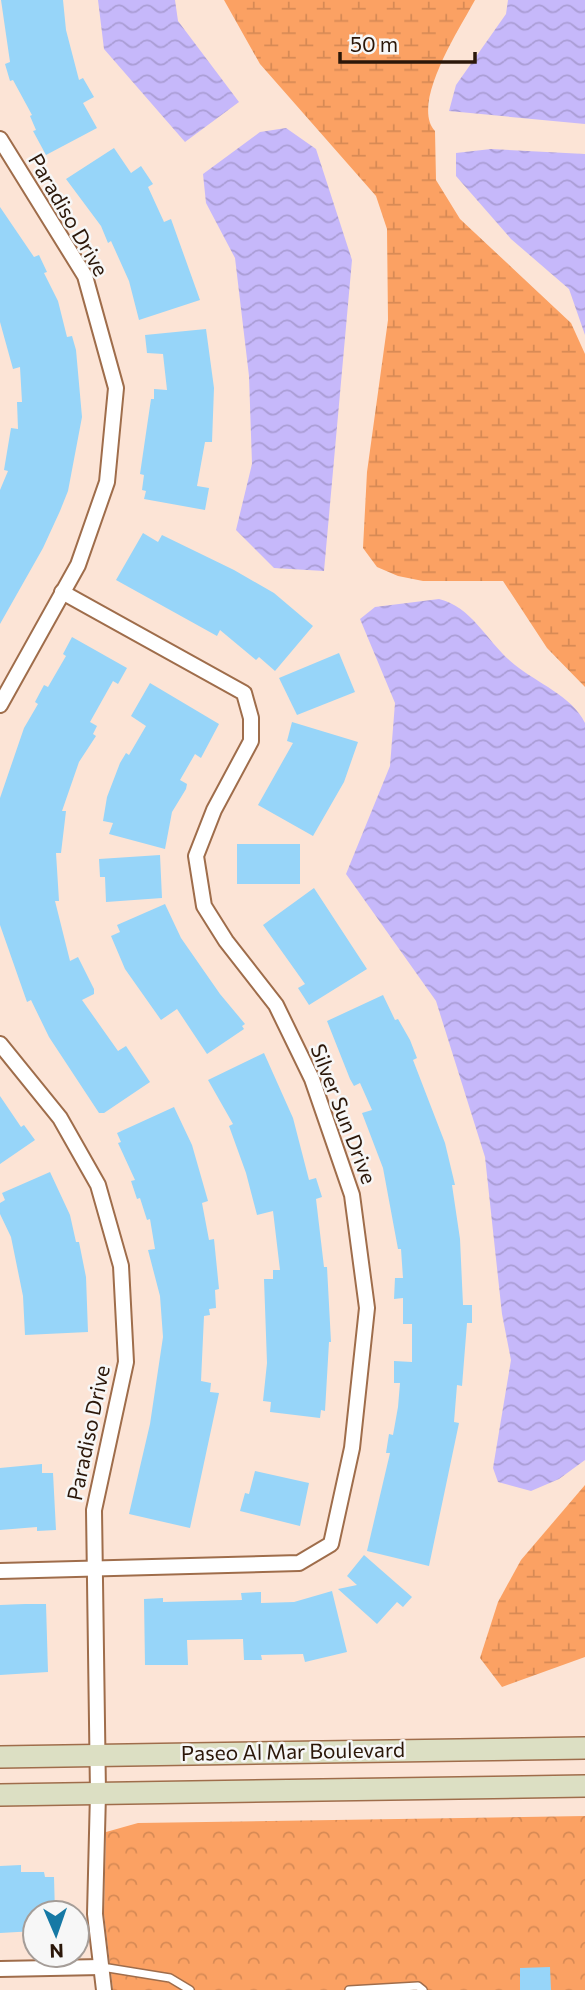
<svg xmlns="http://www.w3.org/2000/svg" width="585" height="1990" font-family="Commissioner,sans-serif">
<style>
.wetland{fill:url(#wetland-marsh)}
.park{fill:url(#park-crowns)}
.water{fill:url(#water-waves)}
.building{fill:#97d5f9}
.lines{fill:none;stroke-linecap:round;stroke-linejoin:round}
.service-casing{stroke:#9f6d4b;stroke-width:10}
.minor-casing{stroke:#9f6d4b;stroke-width:18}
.secondary-casing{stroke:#9f6d4b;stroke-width:24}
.service{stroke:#fff;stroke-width:7}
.minor{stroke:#fff;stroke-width:14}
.secondary{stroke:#dcdfc3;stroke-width:21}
.labels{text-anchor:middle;stroke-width:5;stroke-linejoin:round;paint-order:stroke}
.street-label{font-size:21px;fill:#2b1709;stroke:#f7f7f7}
</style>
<defs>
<pattern id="wetland-marsh" width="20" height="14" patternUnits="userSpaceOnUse" patternTransform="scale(1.75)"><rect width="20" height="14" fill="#fba163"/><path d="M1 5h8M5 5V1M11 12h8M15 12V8" fill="none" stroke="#d78a55"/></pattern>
<pattern id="park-crowns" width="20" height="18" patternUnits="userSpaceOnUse" patternTransform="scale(1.75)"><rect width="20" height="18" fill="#fba163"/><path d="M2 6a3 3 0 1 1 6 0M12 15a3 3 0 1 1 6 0" fill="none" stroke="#d78a55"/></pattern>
<pattern id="water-waves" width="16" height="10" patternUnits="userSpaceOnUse" patternTransform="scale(1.75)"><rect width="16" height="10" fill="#c6b8fa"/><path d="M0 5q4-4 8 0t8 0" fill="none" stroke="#aa9dd5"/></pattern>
</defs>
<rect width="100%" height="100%" fill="#fce4d6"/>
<g class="wetland">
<path d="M 224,0 L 475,0 C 460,28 410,104 435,131 L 436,180 L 460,219 L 571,323 L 585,354 L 585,687 L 547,648 L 503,581 L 423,581 L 398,576 L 377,567 L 363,548 L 367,472 L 388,320 L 387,229 L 376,196 L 260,64 Z"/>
<polygon points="585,1485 585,1657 502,1687 480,1658 498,1602 521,1560"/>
</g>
<polygon class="park" points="585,1816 585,1990 113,1990 104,1914 106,1832 138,1823"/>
<g class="water">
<polygon points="98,0 175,0 178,21 239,102 185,142 104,49"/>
<polygon points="508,0 585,0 585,124 449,111 456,85 506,14"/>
<polygon points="286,128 316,149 352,260 324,571 274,568 236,530 252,464 249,376 235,258 206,203 203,174 260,132"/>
<polygon points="491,149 585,154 585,335 569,289 511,239 456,176 456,153"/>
<path d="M 439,599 C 473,607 488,644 515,665 C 537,683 572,696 585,723 L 585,1460 L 559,1479 L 531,1491 L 498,1482 L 493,1468 L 511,1360 L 502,1314 L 485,1157 L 436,1001 L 346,874 L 390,766 L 395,703 L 360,619 L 375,607 Z"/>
</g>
<g class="building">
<polygon points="1,0 63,0 66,30 79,80 83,78 94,97 83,103 97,128 46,155 33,131 36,130 30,116 32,115 13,80 10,81 5,64 10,62"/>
<polygon points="114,148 131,173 141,166 153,184 148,187 164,222 171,219 200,300 139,320 129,281 111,241 108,243 101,226 66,179"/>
<polygon points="0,207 34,257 39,255 47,272 44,273 58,301 67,337 72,336 76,350 82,417 68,491 60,511 43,548 0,624 0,490 8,471 4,470 11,428 18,429 17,402 22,402 20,367 13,369 0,322"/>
<polygon points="206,329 214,388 212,442 205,442 197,486 209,488 205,510 144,499 146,491 142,490 144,475 140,474 151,399 154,399 154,389 167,390 163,354 147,353 145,335"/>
<polygon points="143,533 158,542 162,535 234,570 274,593 313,626 275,671 259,657 256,660 220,630 217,636 116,580"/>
<polygon points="72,637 127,668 118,684 113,681 90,722 97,726 93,734 96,736 79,762 62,811 66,811 61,853 56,853 59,901 55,901 70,961 78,957 94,989 94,994 82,1000 118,1051 126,1046 150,1082 104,1113 99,1113 49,1037 31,1000 27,1002 0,925 0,798 24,728 38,704 35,702 44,685 48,687 66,656 63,654"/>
<polygon points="339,653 355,692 297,715 279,678"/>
<polygon points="150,683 219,724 201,758 195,754 180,780 187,784 186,789 172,812 165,849 109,834 113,823 103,821 107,797 120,763 126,753 129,755 146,726 131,716"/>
<polygon points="292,722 358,742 344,782 313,836 258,805 293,743 287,741"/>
<rect x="237" y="844" width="63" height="40"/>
<polygon points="160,855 162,898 106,902 105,877 100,877 99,859"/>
<polygon points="314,888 367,969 309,1005 298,988 305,984 263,925"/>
<polygon points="165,904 181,938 220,994 245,1024 242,1026 244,1029 207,1054 177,1009 161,1020 125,969 111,936 120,932 117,925"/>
<polygon points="383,995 395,1020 398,1019 410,1040 417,1058 413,1060 445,1143 455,1185 452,1185 460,1239 463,1305 472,1305 472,1323 467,1323 462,1386 457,1385 454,1422 459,1423 429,1566 367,1551 390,1453 386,1453 389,1434 393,1435 398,1407 400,1383 394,1383 394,1361 412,1362 412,1324 403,1324 403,1298 394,1299 395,1278 403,1278 401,1249 398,1249 383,1168 362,1113 372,1110 360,1083 354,1086 350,1079 327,1021"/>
<polygon points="264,1053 293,1118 309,1180 316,1178 322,1197 316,1199 324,1267 327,1267 331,1342 329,1342 325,1411 321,1410 320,1418 270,1412 271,1402 263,1401 267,1363 264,1279 273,1279 273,1270 280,1270 273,1211 257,1215 246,1173 229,1126 233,1124 208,1080"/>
<polygon points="0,1096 21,1127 24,1125 35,1140 0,1164"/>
<polygon points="174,1107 192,1145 208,1201 202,1203 209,1240 214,1239 219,1289 215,1290 216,1308 209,1309 210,1315 204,1316 201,1381 211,1383 210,1392 219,1393 190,1528 129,1514 150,1424 163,1337 160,1296 148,1250 155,1249 150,1219 147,1220 140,1198 137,1199 131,1181 135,1180 118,1143 121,1142 117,1133"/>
<polygon points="50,1172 70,1215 76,1242 79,1242 86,1277 88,1332 25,1335 23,1296 11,1237 0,1214 0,1203 5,1200 2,1193"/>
<polygon points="42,1464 42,1473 53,1473 56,1530 37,1531 37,1527 0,1530 0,1468"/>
<polygon points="255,1471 309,1483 300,1526 240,1511 245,1493 249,1494"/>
<polygon points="364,1555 412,1597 403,1607 397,1602 377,1624 338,1589 357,1585 347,1576"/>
<polygon points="332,1591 347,1652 305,1662 303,1654 261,1655 262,1660 244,1660 243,1639 187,1640 188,1665 145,1665 144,1599 163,1598 163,1602 242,1600 241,1593 261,1592 261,1603 294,1602"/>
<polygon points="25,1604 46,1604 48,1672 0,1675 0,1605"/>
<polygon points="21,1865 21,1872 44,1872 45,1877 54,1877 55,1913 35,1913 35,1931 0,1933 0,1866"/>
<polygon points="550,1967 551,1990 520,1990 520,1968"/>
</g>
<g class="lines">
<defs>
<g id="service">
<polyline points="102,1967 170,1978 190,1990"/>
<polyline points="349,1990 418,1986 423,1990"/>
</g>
<g id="minor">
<polyline points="0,139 85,276 116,388 107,482 78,565 0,705"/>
<polyline points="0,1044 60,1118 98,1185 121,1266 126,1362 94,1510 98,1793 95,1914 104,1990"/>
<polyline points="0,1571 299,1563 331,1544 352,1448 367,1308 352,1195 312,1079 276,1005 226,941 204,906 196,856 214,810 251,741 251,718 244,693 62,592"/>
<polyline points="0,1969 101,1967"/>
</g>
<g id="secondary">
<polyline points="0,1757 585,1748"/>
<polyline points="0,1795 585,1786"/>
</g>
</defs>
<use href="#service" class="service-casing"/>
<use href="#minor" class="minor-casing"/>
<use href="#secondary" class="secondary-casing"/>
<use href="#service" class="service"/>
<use href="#minor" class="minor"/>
<use href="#secondary" class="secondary"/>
</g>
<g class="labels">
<g class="street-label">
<text transform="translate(68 215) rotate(60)" y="7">Paradiso Drive</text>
<text transform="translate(343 1114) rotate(69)" y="7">Silver Sun Drive</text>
<text transform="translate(89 1433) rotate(-78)" y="7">Paradiso Drive</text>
<text transform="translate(293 1752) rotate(-1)" y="7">Paseo Al Mar Boulevard</text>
</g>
</g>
<g transform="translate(56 1934) rotate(178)"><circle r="33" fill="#f7f7f7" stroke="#a59d98" stroke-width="2"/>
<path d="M0-5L12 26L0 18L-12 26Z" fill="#1679a5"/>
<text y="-10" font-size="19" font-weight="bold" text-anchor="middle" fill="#2b1709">N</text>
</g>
<path d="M340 52v10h135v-10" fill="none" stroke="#2b1709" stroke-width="3.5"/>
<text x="350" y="52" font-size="21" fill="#2b1709" stroke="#f7f7f7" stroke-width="5" paint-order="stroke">50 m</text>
</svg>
